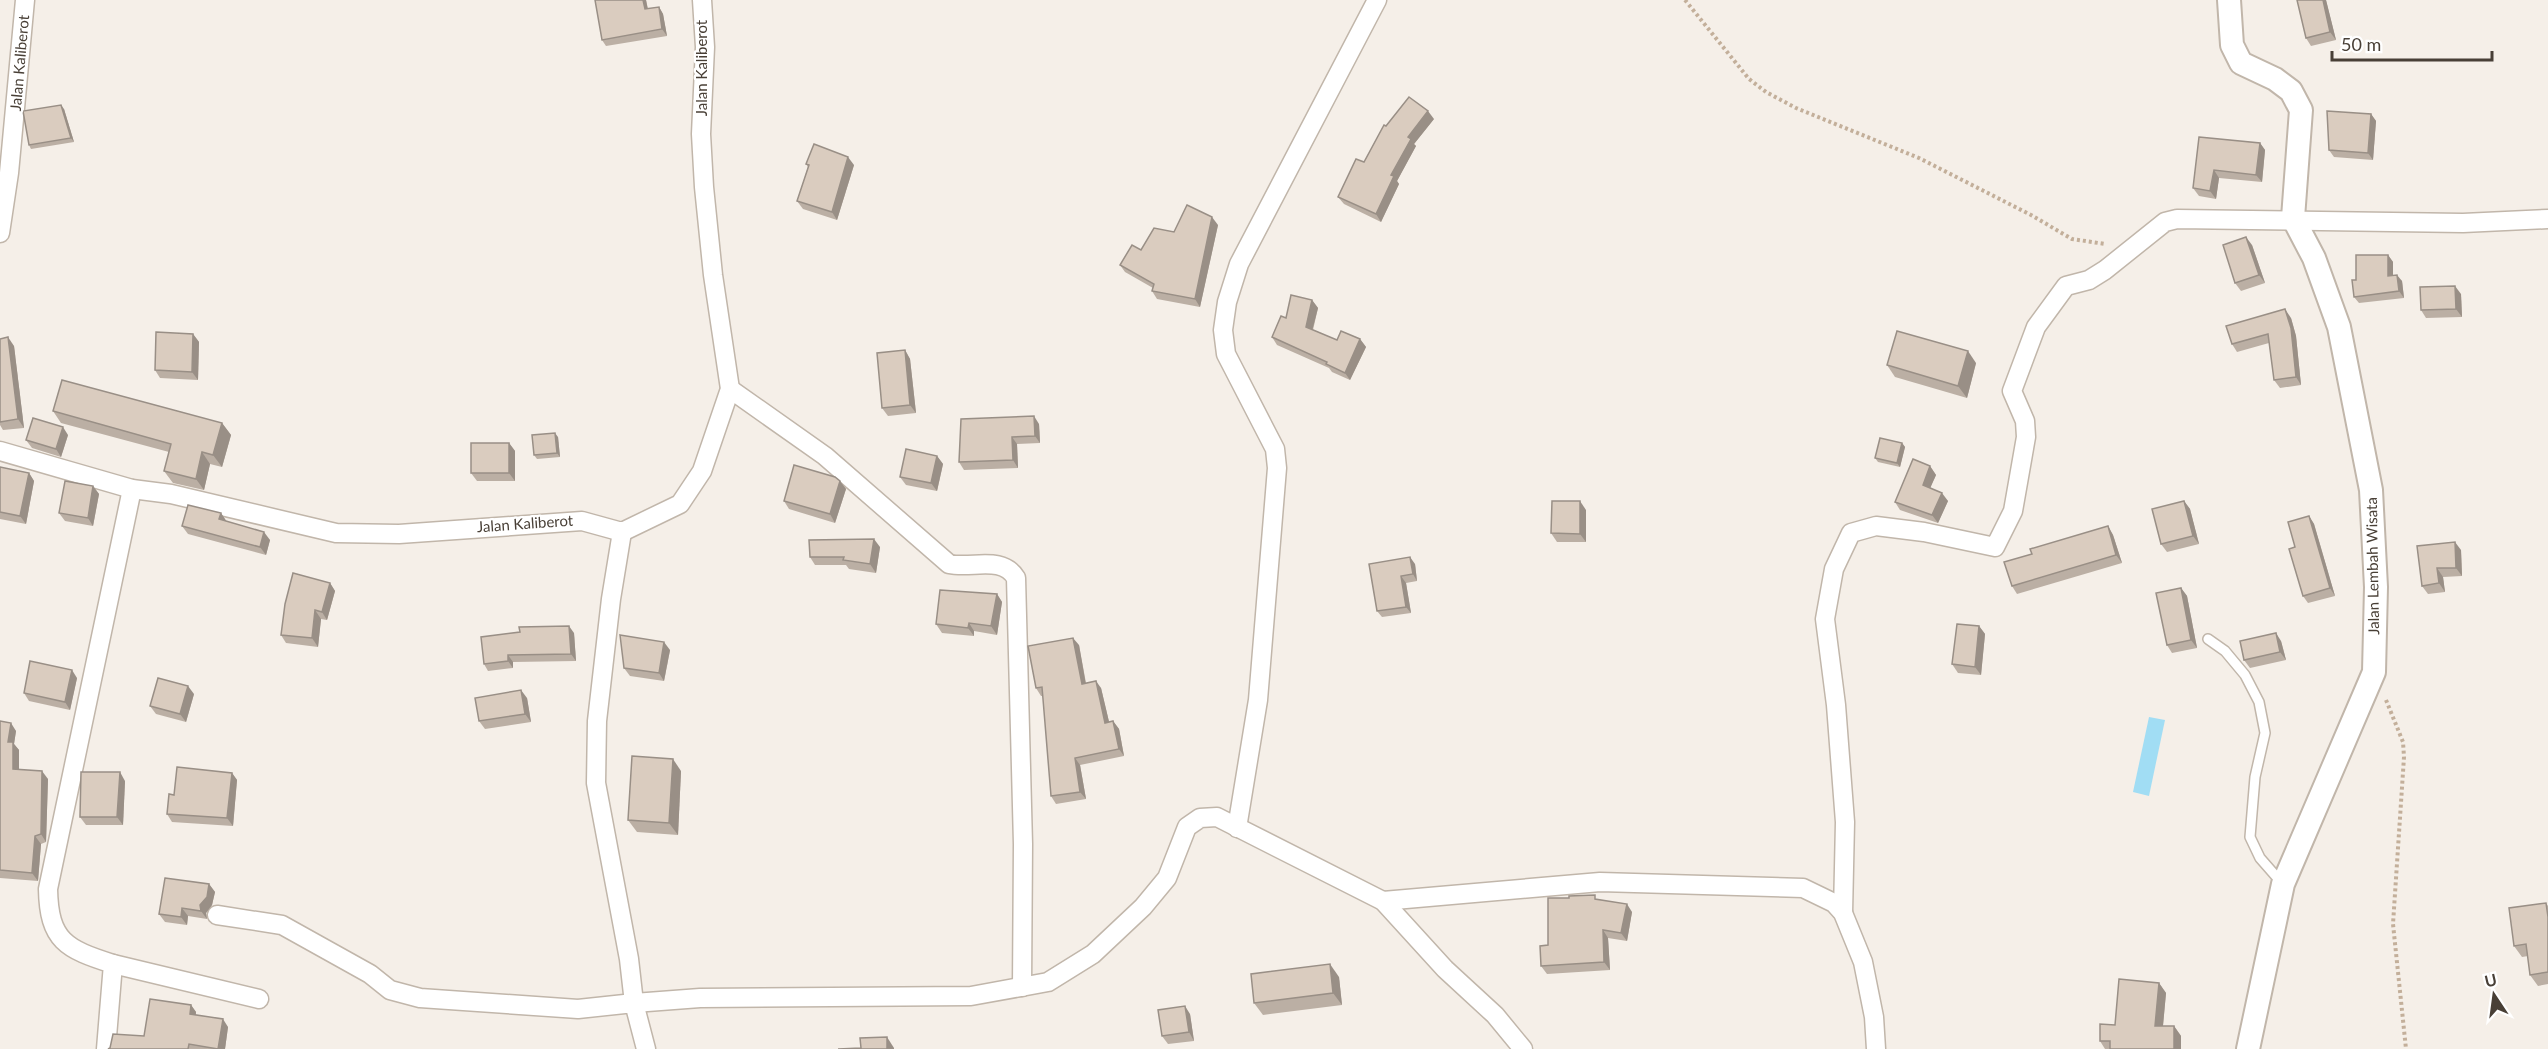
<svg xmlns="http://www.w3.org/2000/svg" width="2548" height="1049" font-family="Lato,sans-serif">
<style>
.water{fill:#a1ddf4}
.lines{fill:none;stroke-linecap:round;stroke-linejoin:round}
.service-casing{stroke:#c1b6aa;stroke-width:12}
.minor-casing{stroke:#c1b6aa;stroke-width:21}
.tertiary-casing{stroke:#c1b6aa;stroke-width:26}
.path{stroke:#c3af9a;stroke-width:4;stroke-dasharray:3 3;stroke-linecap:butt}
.service{stroke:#fff;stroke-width:9}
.minor{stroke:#fff;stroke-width:18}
.tertiary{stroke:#fff;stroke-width:22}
.wall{fill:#bbafa4}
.shaded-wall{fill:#998f86}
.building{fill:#daccbf;stroke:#998f86;stroke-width:1.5}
.labels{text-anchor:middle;stroke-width:4.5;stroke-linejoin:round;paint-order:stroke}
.street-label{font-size:15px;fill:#483f36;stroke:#fff}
</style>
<rect width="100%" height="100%" fill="#f5efe8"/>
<polygon class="water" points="2149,717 2165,720 2149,796 2133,792"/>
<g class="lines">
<defs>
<polyline id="service" points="2208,639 2225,651 2245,675 2259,702 2265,733 2255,777 2250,837 2260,858 2281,882"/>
<g id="minor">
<polyline points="0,233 9,173 25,0"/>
<path d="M 730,389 L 825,456 L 949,564 C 972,569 1002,555 1016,578 L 1023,844 L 1022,987"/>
<polyline points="0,451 132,489 171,494 336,533 399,534 582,521 622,532 680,504 702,471 730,389 713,275 704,187 701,134 705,47 702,0"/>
<polyline points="622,532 611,599 597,721 596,783 629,959 634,1003 700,998 971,996 1048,982 1093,954 1143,907 1167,878 1187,827 1200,818 1217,817 1383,901 1445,969 1495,1015 1523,1049"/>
<polyline points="1237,828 1258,700 1277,468 1275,449 1226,354 1223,330 1227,302 1239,264 1377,0"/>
<polyline points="1383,901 1600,882 1803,888 1834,903 1843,913 1863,962 1874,1017 1876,1049"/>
<polyline points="1843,913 1845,822 1836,705 1825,619 1834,569 1851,533 1876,526 1924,532 1995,547 2013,511 2026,437 2025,421 2012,391 2036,327 2066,286 2089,280 2105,270 2165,222 2177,219 2463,223 2548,219"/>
<polyline points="217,915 282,925 370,974 390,990 420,998 578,1009 634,1003 646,1049"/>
<polyline points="113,964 259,999"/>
<path d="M 106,1049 L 113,964 C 66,949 49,941 48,889 L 132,489"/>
</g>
<polyline id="tertiary" points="2229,0 2232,45 2241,63 2275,79 2291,91 2301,110 2293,218 2314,258 2339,327 2371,490 2376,587 2374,672 2283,884 2248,1049"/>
</defs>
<use href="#service" class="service-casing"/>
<use href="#minor" class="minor-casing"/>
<use href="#tertiary" class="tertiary-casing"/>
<g class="path">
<polyline points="1685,0 1749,79 1766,92 1796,108 1919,158 2031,215 2072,239 2105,244"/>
<polyline points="2386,700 2403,742 2404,757 2393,924 2406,1049"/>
</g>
<use href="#service" class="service"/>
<use href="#minor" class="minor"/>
<use href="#tertiary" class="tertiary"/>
</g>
<g class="wall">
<polygon points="595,0 646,0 648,9 659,7 663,14 667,36 606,46 602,40"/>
<polygon points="2326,0 2336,40 2311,46 2306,38"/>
<polygon points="64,109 74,142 31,149 29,145"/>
<polygon points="2371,114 2376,121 2373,160 2334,157 2329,150"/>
<polygon points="1434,119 1414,144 1416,146 1397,181 1399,184 1381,222 1344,204 1338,197 1364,162 1386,126"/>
<polygon points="2199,137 2260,143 2265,150 2262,182 2219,178 2216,199 2199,196 2193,188"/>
<polygon points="806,164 854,165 837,220 803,209 797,201 808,167"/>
<polygon points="1218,225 1200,307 1157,299 1152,291 1153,288 1125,272 1120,265 1141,250 1174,232"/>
<polygon points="2252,245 2265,283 2241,291 2235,283"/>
<polygon points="2388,255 2393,262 2393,275 2402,281 2404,298 2359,303 2354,297 2356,280"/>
<polygon points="2461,294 2462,317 2426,318 2421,310"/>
<polygon points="1312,300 1318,308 1313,330 1337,340 1360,339 1366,347 1350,380 1332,372 1329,368 1277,345 1272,337 1286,318"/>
<polygon points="2291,318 2296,336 2301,385 2280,388 2274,380 2269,343 2237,352 2232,344"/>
<polygon points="193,334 199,342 198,380 160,378 155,370"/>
<polygon points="0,339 14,346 24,428 3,430 0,425"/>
<polygon points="905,350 910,359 916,413 888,416 882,408"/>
<polygon points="1976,363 1967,398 1895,377 1887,365"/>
<polygon points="53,411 222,423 231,435 222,467 210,464 204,490 173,483 164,471 169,452 61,423"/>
<polygon points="1039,424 1040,443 1017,444 1018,468 964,470 959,462"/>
<polygon points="68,435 61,457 32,448 26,440"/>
<polygon points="558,437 560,457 537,459 534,455"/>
<polygon points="509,443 515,451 515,481 477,481 471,473"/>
<polygon points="1902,443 1905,447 1900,467 1878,462 1875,458"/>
<polygon points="937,456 943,464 937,491 906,485 900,477"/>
<polygon points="1930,466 1936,475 1930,488 1948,501 1938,523 1900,510 1895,502"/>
<polygon points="0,467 29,473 34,481 26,524 0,519"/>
<polygon points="840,481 846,489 835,523 789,509 784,501"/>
<polygon points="93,486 99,494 93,526 65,521 59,513"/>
<polygon points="2184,501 2190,509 2199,544 2167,552 2161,544"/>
<polygon points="1586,510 1586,542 1557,542 1551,533"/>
<polygon points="221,513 226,521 270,540 266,555 188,534 182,526"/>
<polygon points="2309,516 2314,524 2335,596 2308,603 2303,596 2295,547"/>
<polygon points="2108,526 2113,535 2122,563 2017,594 2012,586 2032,554"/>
<polygon points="2417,546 2461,550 2462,576 2443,577 2445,592 2428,594 2422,586"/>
<polygon points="880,547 876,573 849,569 846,565 815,565 810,557"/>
<polygon points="1369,564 1415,564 1417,581 1406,583 1411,613 1382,617 1377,611"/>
<polygon points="330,583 335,591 327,620 321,619 318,647 286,643 281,635"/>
<polygon points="2181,588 2187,596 2197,648 2172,653 2167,645"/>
<polygon points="997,594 1002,602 997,635 974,631 974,636 942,633 936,624"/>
<polygon points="1979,626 1985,634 1981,675 1958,673 1952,664"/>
<polygon points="520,632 574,633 576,661 513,662 513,668 488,671 484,664"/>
<polygon points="2281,641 2286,660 2250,668 2244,660"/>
<polygon points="1079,645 1086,683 1101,688 1109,722 1113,721 1119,729 1124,756 1080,765 1086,799 1056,804 1051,796 1043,696 1041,696 1036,688"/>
<polygon points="670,650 664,681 630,676 624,668"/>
<polygon points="77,678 70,710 29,701 24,693"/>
<polygon points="194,694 186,722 156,714 150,706"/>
<polygon points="527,698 531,722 485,729 479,721"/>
<polygon points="0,721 16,731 14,744 19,750 19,769 48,779 46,842 41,844 38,881 0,878"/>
<polygon points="681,771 678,835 637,832 628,820"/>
<polygon points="232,773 237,780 233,826 172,822 167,814 174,795"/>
<polygon points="125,781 123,825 86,825 80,817"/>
<polygon points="209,884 215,892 212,905 206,913 207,919 188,916 187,925 165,922 159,914"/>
<polygon points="1598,899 1632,912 1627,941 1608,938 1610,970 1547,974 1541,966 1548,945"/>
<polygon points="2546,903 2548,906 2548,984 2538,986 2530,975 2528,956 2522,957 2514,946"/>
<polygon points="1339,977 1342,1005 1263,1015 1254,1003"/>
<polygon points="2159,983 2166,993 2163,1026 2174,1026 2181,1036 2181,1049 2105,1049 2100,1041 2115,1025"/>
<polygon points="191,1005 196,1012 196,1015 228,1027 225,1049 108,1049 144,1036"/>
<polygon points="1190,1014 1194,1041 1168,1044 1162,1036"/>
</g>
<g class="shaded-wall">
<polygon points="643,0 646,0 649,16 645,9"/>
<polygon points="2323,0 2326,0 2336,40 2330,32"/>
<polygon points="659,7 663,14 667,36 662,29"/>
<polygon points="61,105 64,109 74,142 71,138"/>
<polygon points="1428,111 1434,119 1414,144 1416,146 1397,181 1399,184 1381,222 1376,214 1391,175 1408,137"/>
<polygon points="2371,114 2376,121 2373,160 2368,153"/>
<polygon points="2260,143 2265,150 2262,182 2256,175"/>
<polygon points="848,157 854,165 837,220 832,212"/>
<polygon points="2214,170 2219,178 2216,199 2210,191"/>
<polygon points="1212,217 1218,225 1200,307 1195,299"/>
<polygon points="2246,237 2252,245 2265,283 2259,275"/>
<polygon points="2388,255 2393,262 2393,283 2388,276"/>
<polygon points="2397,275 2402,281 2404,298 2399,291"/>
<polygon points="2455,286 2461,294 2462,317 2456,309"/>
<polygon points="1312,300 1318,308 1311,335 1306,327"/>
<polygon points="2285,309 2291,318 2296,336 2301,385 2296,377"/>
<polygon points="193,334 199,342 198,380 192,372"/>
<polygon points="8,337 14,346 24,428 18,419"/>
<polygon points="1360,339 1366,347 1350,380 1345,373"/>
<polygon points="905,350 910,359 916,413 910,405"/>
<polygon points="1968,351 1976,363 1967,398 1958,386"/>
<polygon points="1034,416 1039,424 1040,443 1035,436"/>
<polygon points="222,423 231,435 222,467 213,455"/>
<polygon points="63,427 68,435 61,457 56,449"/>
<polygon points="555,433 558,437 560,457 557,453"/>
<polygon points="1012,437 1017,444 1018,468 1013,460"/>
<polygon points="509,443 515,451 515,481 509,473"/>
<polygon points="1902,443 1905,447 1900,467 1897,463"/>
<polygon points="202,452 210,464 204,490 196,479"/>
<polygon points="937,456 943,464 937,491 931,483"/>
<polygon points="1930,466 1936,475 1928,493 1923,485"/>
<polygon points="29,473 34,481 26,524 20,516"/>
<polygon points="840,481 846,489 835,523 830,514"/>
<polygon points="93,486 99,494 93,526 88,518"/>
<polygon points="1942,493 1948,501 1938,523 1932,515"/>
<polygon points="1580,501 1586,510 1586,542 1580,534"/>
<polygon points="2184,501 2190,509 2199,544 2193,536"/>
<polygon points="221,513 227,522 219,519"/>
<polygon points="2309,516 2314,524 2335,596 2330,588"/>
<polygon points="2108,526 2113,535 2122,563 2116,555"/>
<polygon points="264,532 270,540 266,555 260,547"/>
<polygon points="874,539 880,547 876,573 870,564"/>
<polygon points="2455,542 2461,550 2462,576 2456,568"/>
<polygon points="1410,557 1415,564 1417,581 1413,574"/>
<polygon points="2437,568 2443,577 2445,592 2439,583"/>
<polygon points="1401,576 1406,583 1411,613 1406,607"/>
<polygon points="330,583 335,591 327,620 322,612"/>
<polygon points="2181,588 2187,596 2197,648 2191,640"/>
<polygon points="997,594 1002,602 997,635 991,626"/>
<polygon points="315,610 321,619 318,647 312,638"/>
<polygon points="969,623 974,631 974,636 968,628"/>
<polygon points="569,626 574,633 576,661 571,654"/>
<polygon points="1979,626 1985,634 1981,675 1975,667"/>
<polygon points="2276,633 2281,641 2286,660 2280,652"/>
<polygon points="1073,638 1079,645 1087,691 1082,684"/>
<polygon points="664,642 670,650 664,681 659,673"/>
<polygon points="508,655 513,662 513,668 508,661"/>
<polygon points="72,670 77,678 70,710 65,702"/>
<polygon points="1096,681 1101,688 1111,730 1105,723"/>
<polygon points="188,686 194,694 186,722 180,714"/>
<polygon points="521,690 527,698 531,722 525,714"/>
<polygon points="1113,721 1119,729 1124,756 1119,749"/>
<polygon points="11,723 16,731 14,744 19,750 19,777 13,769 8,742"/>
<polygon points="1075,758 1080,765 1086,799 1080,792"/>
<polygon points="673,759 681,771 678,835 669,823"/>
<polygon points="42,771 48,779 46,842 41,834"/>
<polygon points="120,772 125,781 123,825 117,817"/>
<polygon points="232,773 237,780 233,826 227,818"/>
<polygon points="35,836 41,844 38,881 32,873"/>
<polygon points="209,884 215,892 212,905 206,913 207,919 201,911 200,905"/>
<polygon points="1627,904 1632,912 1627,941 1621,933"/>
<polygon points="182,908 188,916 187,925 181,917"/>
<polygon points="1603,930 1608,938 1610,970 1604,962"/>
<polygon points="1330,964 1339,977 1342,1005 1333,993"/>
<polygon points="2159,983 2166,993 2162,1036 2155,1026"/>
<polygon points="191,1005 196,1012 195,1021 190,1014"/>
<polygon points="1185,1006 1190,1014 1194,1041 1189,1032"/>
<polygon points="223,1019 228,1027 225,1049 218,1049"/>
<polygon points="2174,1026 2181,1036 2181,1049 2174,1049"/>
<polygon points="887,1037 894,1048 894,1049 887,1049"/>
</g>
<g class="building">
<polygon points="595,0 643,0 645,9 659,7 662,29 602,40"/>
<polygon points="2297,0 2323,0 2330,32 2306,38"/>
<polygon points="1409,97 1428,111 1408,137 1411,139 1391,175 1394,176 1376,214 1338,197 1356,159 1364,162 1384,125 1386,126"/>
<polygon points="61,105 71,138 29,145 23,111"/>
<polygon points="2327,111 2371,114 2368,153 2329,150"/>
<polygon points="2199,137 2260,143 2256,175 2214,170 2210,191 2193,188"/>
<polygon points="814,144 848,157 832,212 797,201 809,165 806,164"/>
<polygon points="1187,205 1212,217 1195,299 1152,291 1154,284 1120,265 1132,245 1141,250 1154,228 1174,232"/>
<polygon points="2246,237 2259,275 2235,283 2223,245"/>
<polygon points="2356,255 2388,255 2388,276 2397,275 2399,291 2354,297 2352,280 2356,280"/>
<polygon points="2455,286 2456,309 2421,310 2420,287"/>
<polygon points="1291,295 1312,300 1306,327 1337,340 1341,331 1360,339 1345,373 1326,364 1327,362 1272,337 1281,316 1286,318"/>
<polygon points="2285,309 2291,328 2296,377 2274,380 2268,334 2232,344 2226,326"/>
<polygon points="1897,331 1968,351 1958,386 1887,365"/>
<polygon points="156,332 193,334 192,372 155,370"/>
<polygon points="8,337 18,419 0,422 0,339"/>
<polygon points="905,350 910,405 882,408 877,353"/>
<polygon points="62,380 222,423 213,455 202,452 196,479 164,471 171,444 53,411"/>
<polygon points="1034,416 1035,436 1012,437 1013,460 959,462 961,419"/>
<polygon points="33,418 63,427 56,449 26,440"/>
<polygon points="555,433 557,453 534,455 532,435"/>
<polygon points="1880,438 1902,443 1897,463 1875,458"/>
<rect x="471" y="443" width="38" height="30"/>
<polygon points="906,449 937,456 931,483 900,477"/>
<polygon points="1913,459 1930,466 1923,485 1942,493 1932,515 1895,502"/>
<polygon points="794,465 835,477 840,481 830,514 784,501"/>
<polygon points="0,467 29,473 20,516 0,512"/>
<polygon points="65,481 93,486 88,518 59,513"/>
<polygon points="1552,501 1580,501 1580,534 1551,533"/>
<polygon points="2184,501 2193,536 2161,544 2152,509"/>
<polygon points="188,505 221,513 219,519 264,532 260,547 182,526"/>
<polygon points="2309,516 2330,588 2303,596 2289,549 2295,547 2288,522"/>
<polygon points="2108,526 2116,555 2012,586 2004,562 2032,554 2030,549"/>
<polygon points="874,539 870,564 843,560 844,557 810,557 809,540"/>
<polygon points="2455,542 2456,568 2437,568 2439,583 2422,586 2417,546"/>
<polygon points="1410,557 1413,574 1401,576 1406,607 1377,611 1369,564"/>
<polygon points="293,573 330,583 322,612 315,610 312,638 281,635 285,604"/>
<polygon points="2181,588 2191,640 2167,645 2156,593"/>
<polygon points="940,590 997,594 991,626 969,623 968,628 936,624"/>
<polygon points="1957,624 1979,626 1975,667 1952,664"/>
<polygon points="569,626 571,654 508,655 508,661 484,664 481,637 520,632 519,627"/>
<polygon points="2276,633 2280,652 2244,660 2240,641"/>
<polygon points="620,635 664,642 659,673 624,668"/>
<polygon points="1073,638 1082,684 1096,681 1105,723 1113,721 1119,749 1075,758 1080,792 1051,796 1042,687 1036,688 1028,646"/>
<polygon points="30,661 72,670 65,702 24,693"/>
<polygon points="158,678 188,686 180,714 150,706"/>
<polygon points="521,690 525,714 479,721 475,698"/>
<polygon points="0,721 11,723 8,742 13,742 13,769 42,771 41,834 35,836 32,873 0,870"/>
<polygon points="632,756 673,759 669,823 628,820"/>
<polygon points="177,767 232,773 227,818 167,814 169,794 174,795"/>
<polygon points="81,772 120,772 117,817 80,817"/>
<polygon points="165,878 209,884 207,897 200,905 201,911 182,908 181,917 159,914"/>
<polygon points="1595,895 1595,899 1627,904 1621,933 1603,930 1604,962 1541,966 1540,946 1548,945 1548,898 1569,898 1569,896"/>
<polygon points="2546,903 2548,917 2548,972 2530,975 2526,944 2514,946 2509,908"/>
<polygon points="1330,964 1333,993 1254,1003 1251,974"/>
<polygon points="2119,979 2159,983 2155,1026 2174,1026 2174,1049 2110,1049 2110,1041 2100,1041 2100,1024 2115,1025"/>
<polygon points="150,999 191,1005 190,1014 223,1019 218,1049 189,1044 188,1049 108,1049 110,1048 113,1034 144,1036"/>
<polygon points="1185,1006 1189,1032 1162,1036 1158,1010"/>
<polygon points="887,1037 887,1049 838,1049 861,1048 860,1038"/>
</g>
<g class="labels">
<g class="street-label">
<text transform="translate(20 63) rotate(-85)" y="5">Jalan Kaliberot</text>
<text transform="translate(702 68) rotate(-90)" y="5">Jalan Kaliberot</text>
<text transform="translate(525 524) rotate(-4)" y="5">Jalan Kaliberot</text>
<text transform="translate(2373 566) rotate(-91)" y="5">Jalan Lembah Wisata</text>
</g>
</g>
<g transform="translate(2494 995) rotate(347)" stroke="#ffffff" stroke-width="4.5" paint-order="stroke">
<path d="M0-4.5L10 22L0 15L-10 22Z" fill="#483f36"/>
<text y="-9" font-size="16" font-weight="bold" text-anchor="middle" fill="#483f36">U</text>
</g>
<path d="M2332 51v9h160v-9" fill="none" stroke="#483f36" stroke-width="3"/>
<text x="2341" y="51" font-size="18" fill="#483f36" stroke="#ffffff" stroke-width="4.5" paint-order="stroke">50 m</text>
</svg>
